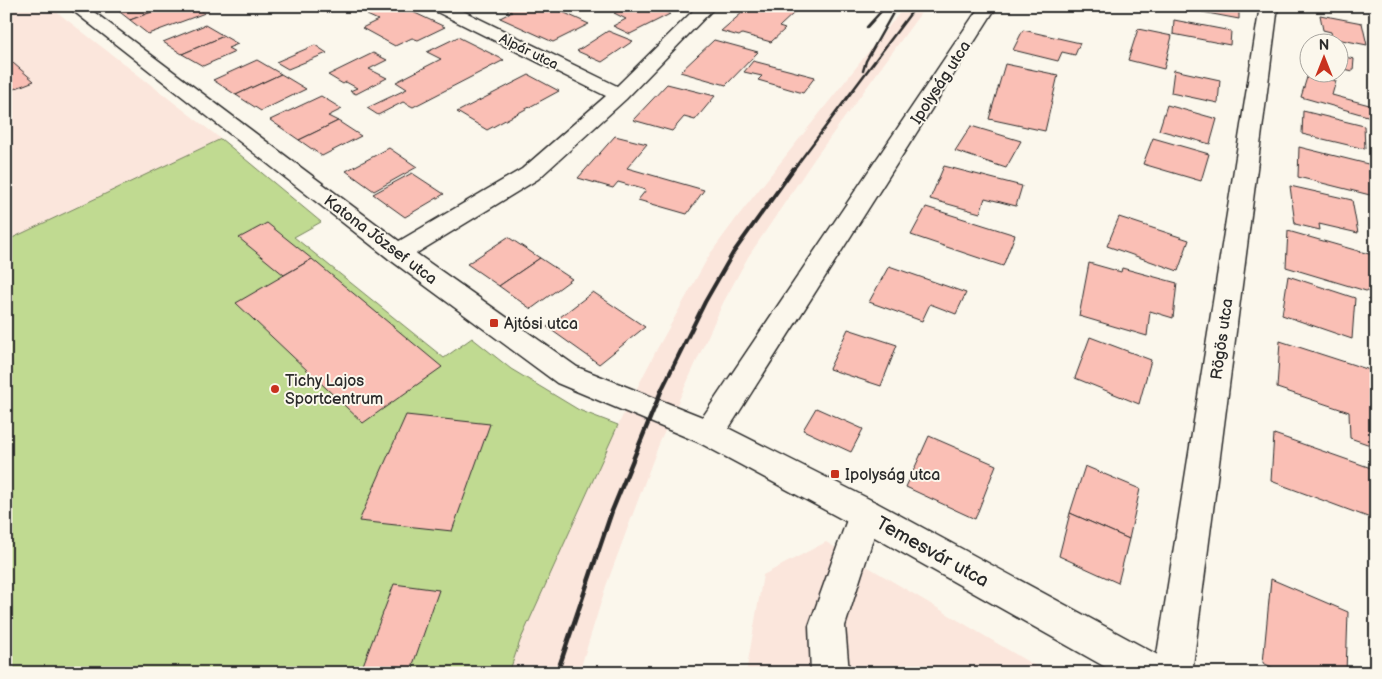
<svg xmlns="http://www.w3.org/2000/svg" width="1382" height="679" font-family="'Balsamiq Sans',sans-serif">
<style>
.built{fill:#fbe6dc}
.green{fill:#c0da91;stroke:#76825e}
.building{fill:#fabfb5;stroke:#2b2b2b}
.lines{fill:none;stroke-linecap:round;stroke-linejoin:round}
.street-casing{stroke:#2b2b2b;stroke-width:3}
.secondary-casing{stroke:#2b2b2b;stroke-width:3}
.street{fill:#fbf7ec;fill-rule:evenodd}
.secondary{fill:#fbf7ec;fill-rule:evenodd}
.rail-far2{stroke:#2b2b2b;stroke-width:2.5}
.rail-far1{stroke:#2b2b2b;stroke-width:4}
.rail{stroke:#2b2b2b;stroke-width:4.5}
.poi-dot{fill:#c8321e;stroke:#fbf7ec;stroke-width:2}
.labels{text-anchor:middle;stroke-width:4;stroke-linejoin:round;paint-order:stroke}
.far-street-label{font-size:14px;fill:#2b2b2b;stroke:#fbf7ec}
.street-label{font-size:16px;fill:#2b2b2b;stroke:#fbf7ec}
.poi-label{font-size:16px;fill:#2b2b2b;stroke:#fbf7ec;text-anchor:start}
.near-street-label{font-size:19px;fill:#2b2b2b;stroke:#fbf7ec}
</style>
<rect width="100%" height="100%" fill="#fbf7ec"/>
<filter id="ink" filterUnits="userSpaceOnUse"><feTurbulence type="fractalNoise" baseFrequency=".02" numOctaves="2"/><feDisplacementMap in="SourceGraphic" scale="10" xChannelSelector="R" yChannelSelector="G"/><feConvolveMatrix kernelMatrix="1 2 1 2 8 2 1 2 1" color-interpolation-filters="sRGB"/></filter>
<g filter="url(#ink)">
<g class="built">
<polygon points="6,6 49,6 221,139 6,245"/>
<polygon points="905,6 926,6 815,158 748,257 723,303 659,444 606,586 579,673 509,673 520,641 618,425 657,349 710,254 738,216"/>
<polygon points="826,542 1047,673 746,673 763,575"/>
</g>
<polygon class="green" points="221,139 321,222 294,237 444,358 472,338 511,369 579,410 618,425 520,641 509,673 6,673 6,241"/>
<g class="building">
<polygon points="125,6 168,6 130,20 116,9"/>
<polygon points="168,6 195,6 205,13 148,34 130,20"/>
<polygon points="387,6 400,6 445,27 418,40 412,38 395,46 362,28 378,20 367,15"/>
<polygon points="515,6 556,6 559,8 556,9 589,24 553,42 500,18 512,12 507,10"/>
<polygon points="639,6 653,6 670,14 630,34 613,26 626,19 614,13 626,7 632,10"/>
<polygon points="750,6 772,6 795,12 779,27 785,29 771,42 742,34 739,36 721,31"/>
<polygon points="1202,6 1239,6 1239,19 1202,12"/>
<polygon points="1320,15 1362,23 1367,45 1332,38 1331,32 1323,30"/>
<polygon points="1174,20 1231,31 1230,45 1173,34"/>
<polygon points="205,25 224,36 182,54 163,42"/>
<polygon points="1138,29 1172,36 1164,69 1128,60"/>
<polygon points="1023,30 1080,43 1075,55 1062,52 1058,61 1013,50"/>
<polygon points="608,31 633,41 602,62 577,51"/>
<polygon points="224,36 238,44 228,48 235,52 203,66 182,54"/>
<polygon points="458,37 504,60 413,107 403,102 378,115 367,108 407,89 396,82 441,59 427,52"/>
<polygon points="714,40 758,52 726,85 680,72"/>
<polygon points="315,45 327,53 288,69 276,62"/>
<polygon points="1306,48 1310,49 1310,61 1304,60"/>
<polygon points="373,53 387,60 369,69 387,78 356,94 350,91 357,88 346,82 343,84 328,75"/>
<polygon points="1340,56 1354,59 1353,71 1340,68"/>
<polygon points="6,57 34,81 6,92"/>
<polygon points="257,60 281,74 236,95 213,80"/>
<polygon points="753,61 815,77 803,93 758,80 762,76 744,72"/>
<polygon points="1005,64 1058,75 1045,131 989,119"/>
<polygon points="1174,70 1220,80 1218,103 1171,93"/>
<polygon points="281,74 306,89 261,111 236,95"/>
<polygon points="1308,74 1336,81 1332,95 1373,106 1371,117 1301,97"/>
<polygon points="529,75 559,91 487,130 457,112"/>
<polygon points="667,84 715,96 695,120 684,117 672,131 633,120"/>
<polygon points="321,96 342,109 328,116 338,121 299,140 270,120"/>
<polygon points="1167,105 1217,119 1210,144 1159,130"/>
<polygon points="1303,111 1364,126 1365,149 1302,134"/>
<polygon points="338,121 361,136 322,156 299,140"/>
<polygon points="971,126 1021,141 1006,168 955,151"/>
<polygon points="615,136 647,144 627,168 704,190 687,214 638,200 646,190 618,182 613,188 578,178"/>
<polygon points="1153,138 1209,154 1201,181 1143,164"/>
<polygon points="1299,147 1372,165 1374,196 1298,177"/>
<polygon points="389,148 417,167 374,191 346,171"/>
<polygon points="944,166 1022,186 1016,206 985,198 980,213 930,199"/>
<polygon points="412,173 444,194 405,217 373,194"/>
<polygon points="1290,186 1352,200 1358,233 1319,224 1320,230 1295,224"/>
<polygon points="926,207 1015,235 1003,266 911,235"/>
<polygon points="1119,217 1189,240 1178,271 1107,246"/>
<polygon points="267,223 312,259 284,275 239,238"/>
<polygon points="1288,231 1376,256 1376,294 1286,267"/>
<polygon points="508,237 540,258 499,286 467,264"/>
<polygon points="540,258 572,279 531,309 499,286"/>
<polygon points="312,259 442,367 363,423 236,303"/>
<polygon points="1089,263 1121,272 1122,268 1177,283 1173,318 1150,311 1147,336 1079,316"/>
<polygon points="889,266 966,293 956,314 930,304 922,321 869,302"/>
<polygon points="1288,276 1355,298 1352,339 1282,315"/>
<polygon points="593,292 645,327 599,364 547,327"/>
<polygon points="848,329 897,345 881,386 829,369"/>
<polygon points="1090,337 1151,360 1139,404 1075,378"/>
<polygon points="1280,341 1376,372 1376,447 1350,438 1349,412 1277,388"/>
<polygon points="816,408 863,429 851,452 803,430"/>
<polygon points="406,415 490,424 452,531 359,521"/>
<polygon points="1274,434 1371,468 1373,519 1271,481"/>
<polygon points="929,436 996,465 975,519 906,487"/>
<polygon points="1085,466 1140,489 1129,539 1070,513"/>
<polygon points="1070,513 1129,539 1118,583 1059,556"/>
<polygon points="1271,579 1348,612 1346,673 1284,673 1263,663"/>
<polygon points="394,584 439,590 410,673 360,673"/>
</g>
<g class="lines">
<defs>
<g id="street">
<polygon points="431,6 453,6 617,86 698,6 716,6 626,99 538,179 407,259 398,261 389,259 386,253 389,247 522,169 606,96 433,10"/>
<polygon points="980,6 997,6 720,442 709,446 698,442 694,433 698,424"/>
<polygon points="1260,6 1278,6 1192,673 1154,673"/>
<polygon points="865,499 877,503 881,514 845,626 849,673 811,673 809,626 849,514 853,503"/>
</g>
<polygon id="secondary" points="67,6 86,6 407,247 577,367 720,424 877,503 1167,660 1173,673 1116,673 853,525 698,442 557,383 389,259"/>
</defs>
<use href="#street" class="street-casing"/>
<use href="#secondary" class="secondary-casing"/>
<use href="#street" class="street"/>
<use href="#secondary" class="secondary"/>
<g class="rail-far2">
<polyline points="867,27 886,6"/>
<polyline points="863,71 866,61 897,6"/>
<polyline points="793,170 916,6"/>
</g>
<polyline class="rail-far1" points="661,391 705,302 733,253 794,168"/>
<polyline class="rail" points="557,673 612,511 662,389"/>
</g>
</g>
<g class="poi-dot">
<rect x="489" y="318" width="10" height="10" rx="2.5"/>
<circle cx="275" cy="389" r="5"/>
<rect x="830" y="469" width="10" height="10" rx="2.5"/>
</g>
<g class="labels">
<g class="far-street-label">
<text transform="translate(529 51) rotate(26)" y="5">Alpár utca</text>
</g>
<g class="street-label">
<text transform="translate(940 82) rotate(-57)" y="6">Ipolyság utca</text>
<text transform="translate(381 239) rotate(37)" y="6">Katona József utca</text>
<text transform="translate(1221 339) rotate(-82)" y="6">Rögös utca</text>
</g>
<g class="poi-label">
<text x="504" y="329">Ajtósi utca</text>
<text x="285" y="386">Tichy Lajos<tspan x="285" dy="18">Sportcentrum</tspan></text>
<text x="845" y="480">Ipolyság utca</text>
</g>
<g class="near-street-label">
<text transform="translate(933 551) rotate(29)" y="7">Temesvár utca</text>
</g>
</g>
<rect width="1382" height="679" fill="none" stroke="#fbf7ec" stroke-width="25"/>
<rect x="12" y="12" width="1357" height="654" fill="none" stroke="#2b2b2b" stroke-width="2" filter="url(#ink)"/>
<g transform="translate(1324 58)"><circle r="24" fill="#fbf7ec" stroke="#a8a59f"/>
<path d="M0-4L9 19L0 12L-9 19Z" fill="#c8321e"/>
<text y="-8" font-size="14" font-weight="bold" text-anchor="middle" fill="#2b2b2b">N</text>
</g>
</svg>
